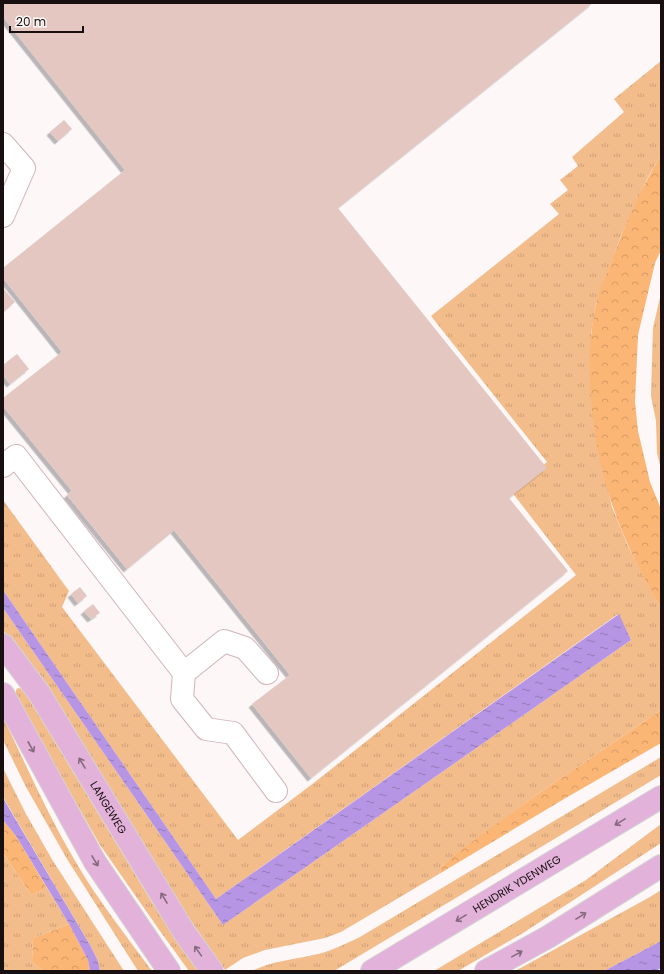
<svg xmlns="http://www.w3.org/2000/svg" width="664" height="974" font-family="Poppins,sans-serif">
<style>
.grass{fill:url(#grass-tufts)}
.forest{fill:url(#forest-crowns)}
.water{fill:url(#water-ripples)}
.building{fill:#e3c7c0;filter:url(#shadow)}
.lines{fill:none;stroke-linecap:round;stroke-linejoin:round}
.minor-casing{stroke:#d0b4ba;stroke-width:24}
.major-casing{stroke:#d5d4d4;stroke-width:24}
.minor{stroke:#fff;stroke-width:22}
.major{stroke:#e2b2da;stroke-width:22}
.oneway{stroke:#876980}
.labels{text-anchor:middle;stroke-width:3;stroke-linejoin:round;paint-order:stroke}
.street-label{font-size:11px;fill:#180f11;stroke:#fdf7f8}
</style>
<defs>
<pattern id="grass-tufts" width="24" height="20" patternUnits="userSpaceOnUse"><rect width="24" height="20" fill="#f2bc8b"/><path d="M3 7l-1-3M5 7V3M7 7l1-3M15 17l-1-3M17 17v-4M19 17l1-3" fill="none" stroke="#cfa077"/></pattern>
<pattern id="forest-crowns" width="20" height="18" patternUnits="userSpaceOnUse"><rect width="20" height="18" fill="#fbb675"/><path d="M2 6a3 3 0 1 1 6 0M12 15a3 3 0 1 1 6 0" fill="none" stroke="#d69b64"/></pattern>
<pattern id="water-ripples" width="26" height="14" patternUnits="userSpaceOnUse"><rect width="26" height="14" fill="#b696e4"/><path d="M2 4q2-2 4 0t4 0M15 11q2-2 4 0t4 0" fill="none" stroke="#9379b7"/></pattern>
<filter id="shadow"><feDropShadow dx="-3.5" dy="3.5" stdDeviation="0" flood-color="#0004"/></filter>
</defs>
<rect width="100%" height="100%" fill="#fdf7f8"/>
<g class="grass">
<polygon points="661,61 661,155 648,177 620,238 596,304 591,334 602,467 612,507 628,546 661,608 661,710 535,796 443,865 439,874 341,932 325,938 265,950 243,958 225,970 182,908 36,678 3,630 3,608 223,925 631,640 618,614 216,899 3,590 3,500 69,591 62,607 238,840 315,782 576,575 511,491 547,462 431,316 559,214 550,204 568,190 560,180 578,166 572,157 624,112 614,99"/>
<polygon points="661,293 661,469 657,453 656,421 651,396 653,328"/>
<polygon points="18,688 23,689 153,904 198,971 189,971 160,931 100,845 15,696 16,690"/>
<path d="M 3,717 C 26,765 47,813 74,859 C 96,898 125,934 152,971 L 138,971 L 67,859 L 26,787 L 3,740 Z"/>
<path d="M 661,757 L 661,775 L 334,971 L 252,971 C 272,961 292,960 313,955 C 330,952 345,944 360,937 Z"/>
<polygon points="3,768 26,814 53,861 124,971 100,971 98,961 90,945 3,797"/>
<polygon points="661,824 661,843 523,933 458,971 434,971 586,880"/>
<polygon points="3,853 31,895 47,888 69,924 33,938 32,962 43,971 3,971"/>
<polygon points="661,890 661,941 604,971 515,971 650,897"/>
</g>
<g class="forest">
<path d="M 661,155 L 661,250 L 655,263 L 638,335 L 635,402 L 638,431 L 650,482 L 661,509 L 661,608 C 643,576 625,543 613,507 C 593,450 582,364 596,305 C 599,291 605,278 610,265 C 624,227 640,190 661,155 Z"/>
<polygon points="661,710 661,743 564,799 439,874 443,865 465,847 535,796"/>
<polygon points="3,820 16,836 47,888 31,895 3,853"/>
<polygon points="69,924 88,960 90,971 43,971 32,962 33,938"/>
</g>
<g class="water">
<polygon points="3,590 216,899 619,614 631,640 223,925 3,608"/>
<polygon points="3,798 90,945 98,961 100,971 90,971 88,960 69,924 16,836 3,820"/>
<polygon points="661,941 661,968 656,971 604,971"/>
</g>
<g class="building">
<polygon points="3,3 593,3 338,208 547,468 509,498 568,571 311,778 252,704 290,675 174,530 127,569 67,495 72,491 3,406 3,398 62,352 3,278 3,268 125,170 3,17"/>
<polygon points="64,120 72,129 58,141 50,132"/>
<polygon points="3,288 15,302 3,312"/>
<polygon points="17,354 29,369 10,384 3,375 3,365"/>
<polygon points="80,587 87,596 78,603 71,594"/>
<polygon points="93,604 100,613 91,619 84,611"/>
</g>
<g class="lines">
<defs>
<g id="minor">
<polyline points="3,144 24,168 3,216"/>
<polyline points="3,466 16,456 184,673 182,699 206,729 233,733 276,791"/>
<polyline points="184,673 224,641 245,648 267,673"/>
</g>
<g id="major">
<path id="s1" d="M 3,645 L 39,693 L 184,932 L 212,971"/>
<polyline points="3,694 95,862 169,971"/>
<path id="s2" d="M 372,971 L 661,797"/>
<polyline points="486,971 548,937 661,866"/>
</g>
</defs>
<use href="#minor" class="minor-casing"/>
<use href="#major" class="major-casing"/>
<use href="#minor" class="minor"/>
<use href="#major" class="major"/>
</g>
<defs><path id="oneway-shaft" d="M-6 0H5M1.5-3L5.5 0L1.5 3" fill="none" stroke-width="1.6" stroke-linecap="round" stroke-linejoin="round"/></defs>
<g class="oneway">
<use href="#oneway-shaft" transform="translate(31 747) rotate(61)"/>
<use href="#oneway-shaft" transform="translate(82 763) rotate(-121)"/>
<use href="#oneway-shaft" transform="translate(620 822) rotate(149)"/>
<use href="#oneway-shaft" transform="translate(95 861) rotate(59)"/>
<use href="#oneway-shaft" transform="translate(164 898) rotate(-121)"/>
<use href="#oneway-shaft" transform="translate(581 916) rotate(-32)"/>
<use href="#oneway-shaft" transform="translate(461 918) rotate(149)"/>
<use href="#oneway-shaft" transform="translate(198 951) rotate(-125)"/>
<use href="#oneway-shaft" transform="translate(517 954) rotate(-29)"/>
</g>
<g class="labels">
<g class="street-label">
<text dy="4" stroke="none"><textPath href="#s1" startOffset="194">LANGEWEG</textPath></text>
<text dy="4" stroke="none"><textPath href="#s2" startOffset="169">HENDRIK YDENWEG</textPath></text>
</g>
</g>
<rect width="664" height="974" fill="none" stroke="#180f11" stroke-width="8"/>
<path d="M10 26v6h73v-6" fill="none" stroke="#180f11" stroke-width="2"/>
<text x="16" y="26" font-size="12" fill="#180f11" stroke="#fdf7f8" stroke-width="3" paint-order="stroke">20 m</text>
</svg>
